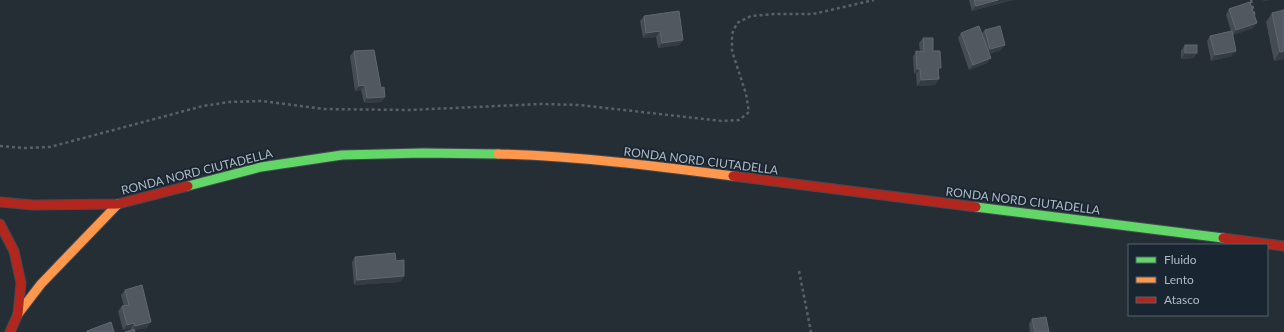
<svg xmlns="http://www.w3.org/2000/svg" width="1284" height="332" font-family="Lato,sans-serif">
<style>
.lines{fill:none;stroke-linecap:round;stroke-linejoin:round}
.fast-casing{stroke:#434a52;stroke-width:11}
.slow-casing{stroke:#434a52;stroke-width:11}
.jam-casing{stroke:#434a52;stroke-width:11}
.path{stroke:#5a6166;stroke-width:2.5;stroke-dasharray:3 3;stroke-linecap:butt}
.fast{stroke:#63d668;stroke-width:9}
.slow{stroke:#ff974d;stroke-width:9}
.jam{stroke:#b3261e;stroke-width:9}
.wall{fill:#464c54}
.shaded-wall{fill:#343b42}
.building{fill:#515860;stroke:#606770}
.labels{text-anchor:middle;stroke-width:3.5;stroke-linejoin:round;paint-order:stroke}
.street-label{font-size:12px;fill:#afbac7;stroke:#192530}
</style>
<rect width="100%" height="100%" fill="#262e35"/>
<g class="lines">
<defs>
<g id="fast">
<polyline points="188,186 261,167 342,155 423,153 498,154"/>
<polyline points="976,207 1223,238"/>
</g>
<g id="slow">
<path d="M 498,154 C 577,156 655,166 733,176"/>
<polyline points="18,314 41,284 118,204"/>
</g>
<g id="jam">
<polyline points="733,176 976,207"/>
<polyline points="0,202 33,205 118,204 188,186"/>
<polyline points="0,224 14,251 21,283 18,314 10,332"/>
<polyline points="1223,238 1284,246"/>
</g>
</defs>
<use href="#fast" class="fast-casing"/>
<use href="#slow" class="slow-casing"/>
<use href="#jam" class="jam-casing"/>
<g class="path">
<polyline points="1251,0 1255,17"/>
<polyline points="0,146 25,148 50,147 203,106 229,102 262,101 324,109 409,110 541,104 579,105 722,121 739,120 749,112 746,94 732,51 732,34 737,23 751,16 774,14 813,14 874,0"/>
<polyline points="799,271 811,332"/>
</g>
<use href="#fast" class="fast"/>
<use href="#slow" class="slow"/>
<use href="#jam" class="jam"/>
</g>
<g class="wall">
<polygon points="969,0 1013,0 972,11"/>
<polygon points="1229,9 1253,28 1233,35 1232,56 1211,61 1207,41 1210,36 1231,31 1226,15"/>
<polygon points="1272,13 1284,59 1274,61 1266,22"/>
<polygon points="644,16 683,40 679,45 658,48 656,37 643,38 640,21"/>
<polygon points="985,30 1001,50 989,54 987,63 969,70 958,38 961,33 982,33"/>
<polygon points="923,38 933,51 939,71 939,79 935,85 917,86 916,74 914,74 913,57 916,51 920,52 919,43"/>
<polygon points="1185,45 1194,58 1181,59 1181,51"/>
<polygon points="354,51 382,102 364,103 361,90 355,91 350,56"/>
<polygon points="355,257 396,261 404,276 400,282 354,285 352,262"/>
<polygon points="125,290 147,328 131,330 131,328 123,330 118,311 122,306 124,306 121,295"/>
<polygon points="1032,319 1049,332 1030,332 1029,324"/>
</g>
<g class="shaded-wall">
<polygon points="998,0 1013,0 972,11 976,6"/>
<polygon points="1264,0 1270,0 1262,2"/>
<polygon points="1257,23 1253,28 1233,35 1236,30"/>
<polygon points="660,31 656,37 643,38 646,33"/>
<polygon points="683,40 679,45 658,48 662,43"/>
<polygon points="1005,45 1001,50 987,54 990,49"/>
<polygon points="1236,51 1232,56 1211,61 1215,55"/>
<polygon points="1284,51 1284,59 1274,61 1280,52"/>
<polygon points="1185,53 1197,53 1194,58 1181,59"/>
<polygon points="991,58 987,63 969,70 973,65"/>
<polygon points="917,69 920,69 916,74 914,74"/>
<polygon points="939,79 935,85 917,86 921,80"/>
<polygon points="365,85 361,90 355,91 359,86"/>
<polygon points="385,97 382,102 364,103 367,98"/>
<polygon points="404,276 400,282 354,285 357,280"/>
<polygon points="151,322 147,328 131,331 135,326"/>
<polygon points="134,323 131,328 123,330 127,325"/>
</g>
<g class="building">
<polygon points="974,0 998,0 976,6"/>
<polygon points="1250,2 1257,23 1236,30 1229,9"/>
<polygon points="1284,10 1284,51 1280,52 1272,13"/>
<polygon points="679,11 683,40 662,43 660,31 646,33 644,16"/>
<polygon points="979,26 991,58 973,65 961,33"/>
<polygon points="1000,26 1005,45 990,49 985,30"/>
<polygon points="1232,31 1236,51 1215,55 1210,36"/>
<polygon points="923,38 933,38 933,51 940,51 941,68 938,68 939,79 921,80 920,69 917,69 916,51 924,52"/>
<rect x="1185" y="45" width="12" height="8"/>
<polygon points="374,50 381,88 384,87 385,97 367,98 365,85 359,86 354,51"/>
<polygon points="395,253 396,261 404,260 404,276 357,280 355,257"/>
<polygon points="142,285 151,322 135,326 134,323 127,325 122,306 129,305 125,290"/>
<polygon points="1046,317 1049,332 1035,332 1032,319"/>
<polygon points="111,322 114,332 87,332 87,331"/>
<polygon points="134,329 135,332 125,332"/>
</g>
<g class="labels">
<g class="street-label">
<text transform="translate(701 161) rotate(7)" y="4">RONDA NORD CIUTADELLA</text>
<text transform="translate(197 172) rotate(-14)" y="4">RONDA NORD CIUTADELLA</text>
<text transform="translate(1023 201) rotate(7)" y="4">RONDA NORD CIUTADELLA</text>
</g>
</g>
<rect x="1128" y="244" width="140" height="72" fill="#192530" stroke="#55616c"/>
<rect x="1136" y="257" width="20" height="6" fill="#63d668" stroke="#55616c"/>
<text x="1164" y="264" font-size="12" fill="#afbac7">Fluido</text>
<rect x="1136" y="277" width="20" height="6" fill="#ff974d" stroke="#55616c"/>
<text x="1164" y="284" font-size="12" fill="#afbac7">Lento</text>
<rect x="1136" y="297" width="20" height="6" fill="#b3261e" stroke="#55616c"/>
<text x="1164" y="304" font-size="12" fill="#afbac7">Atasco</text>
</svg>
